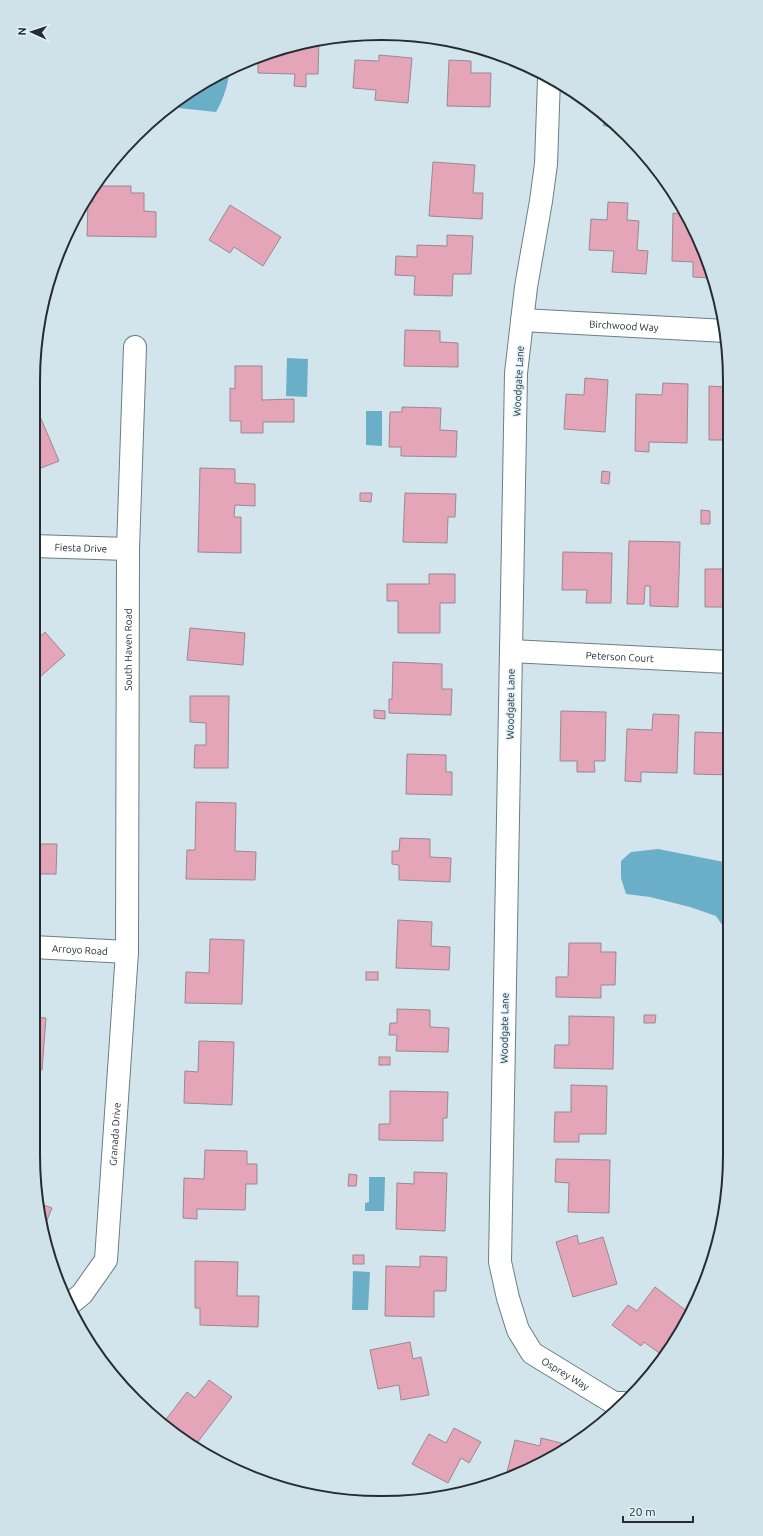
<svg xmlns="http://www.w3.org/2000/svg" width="763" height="1536" font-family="Ubuntu,sans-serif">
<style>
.water{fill:#6baec8}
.building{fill:#e4a5b9;stroke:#9a898e}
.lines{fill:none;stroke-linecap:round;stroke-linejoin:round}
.minor-casing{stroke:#6d7d84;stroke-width:24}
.minor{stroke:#fff;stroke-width:22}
.labels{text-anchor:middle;stroke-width:3;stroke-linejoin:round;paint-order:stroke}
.street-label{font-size:10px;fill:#262d30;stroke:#dff2f9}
.rim{fill:none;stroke:#262d30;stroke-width:2}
</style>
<rect width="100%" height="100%" fill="#d2e5ec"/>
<g class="water">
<path d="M 230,69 C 228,84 224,98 216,112 L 169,107 L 188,92 Z"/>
<polygon points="604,116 618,129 603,126"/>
<polygon points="287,358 308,359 307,397 286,396"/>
<polygon points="366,411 382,411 382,446 366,445"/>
<polygon points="658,849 729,863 729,935 716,916 690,907 650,897 626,894 621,878 621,861 631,852"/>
<polygon points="369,1177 385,1177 384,1211 365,1211 365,1203 369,1202"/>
<polygon points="353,1271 370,1272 368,1310 352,1310"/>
</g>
<g class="building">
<polygon points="319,39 318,74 306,74 306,87 294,86 295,74 258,73 258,56"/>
<polygon points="379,55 412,58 408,103 375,100 376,90 353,88 355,60 379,61"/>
<polygon points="449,60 471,61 471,73 491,73 490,107 447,106"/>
<polygon points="433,162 475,165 473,193 483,193 482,219 429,216"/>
<polygon points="94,186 131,186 131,193 144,193 144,211 156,212 156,237 87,236 88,202 93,202"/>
<polygon points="608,202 628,203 627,220 639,221 637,250 648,251 646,274 612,272 614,251 589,250 591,219 607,220"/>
<polygon points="230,205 281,237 263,266 234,247 230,253 209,240"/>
<polygon points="673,213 684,214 703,248 711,278 693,277 693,262 672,261"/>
<polygon points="447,235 473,236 471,274 453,274 452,296 414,295 415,276 395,275 396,256 417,257 417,245 447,246"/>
<polygon points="405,330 440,331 440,342 458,343 458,367 404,366"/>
<polygon points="235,366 262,366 262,400 294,399 294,422 263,422 263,433 241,433 241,421 230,421 230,388 235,389"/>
<polygon points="585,378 608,380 605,432 564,429 566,394 584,395"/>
<polygon points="663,383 688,384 687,443 649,442 649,452 635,451 636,394 662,395"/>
<polygon points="709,386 727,387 727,440 709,440"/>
<polygon points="36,407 59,461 33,471 33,409"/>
<polygon points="402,407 441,408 440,430 457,431 456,457 401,456 401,447 389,447 390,412 402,412"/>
<polygon points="200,468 235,469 235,483 255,484 255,506 235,505 234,517 241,517 241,553 198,552"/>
<polygon points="602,471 610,472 609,484 601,483"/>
<polygon points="360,493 372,493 371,502 360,501"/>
<polygon points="405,493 456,494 455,517 448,517 447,543 403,542"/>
<polygon points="701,510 710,511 710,524 701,524"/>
<polygon points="629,541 680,542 678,607 650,606 650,586 645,586 644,604 627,604"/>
<polygon points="563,552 612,553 611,603 586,603 587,590 562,590"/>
<polygon points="725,565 728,565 728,607 705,607 705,569 724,569"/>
<polygon points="429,574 455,574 455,603 440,603 440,633 398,633 398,601 387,601 387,584 429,584"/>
<polygon points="190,628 245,633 243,665 187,660"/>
<polygon points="45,632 65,655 33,683 33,643"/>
<polygon points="393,662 442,664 442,689 452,689 451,715 389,713 389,699 392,699"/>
<polygon points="190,696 229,696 228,768 194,768 195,745 206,745 206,723 190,722"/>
<polygon points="374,710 385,711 385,719 374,718"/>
<polygon points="561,711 606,712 605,761 594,761 595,772 577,772 577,761 560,761"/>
<polygon points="653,714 679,715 677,773 641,772 641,782 625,781 627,729 652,730"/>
<polygon points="725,718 728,718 729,775 694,774 695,732 724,733"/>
<polygon points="407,754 446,755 446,772 452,772 452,795 406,794"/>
<polygon points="196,802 236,803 235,851 256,852 255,880 186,879 187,850 195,850"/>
<polygon points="400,838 430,839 430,857 451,858 450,882 399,880 399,865 392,864 392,851 399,851"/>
<polygon points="33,844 57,844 56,874 33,874"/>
<polygon points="398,920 432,922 431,946 450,947 449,970 396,968"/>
<polygon points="210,939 244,940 242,1004 185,1003 186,972 209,973"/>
<polygon points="569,943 601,943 601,952 616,952 615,985 601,985 601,998 556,997 556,977 568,977"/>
<rect x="366" y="972" width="12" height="8"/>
<polygon points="397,1009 430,1010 430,1027 449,1028 448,1052 396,1051 397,1035 389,1035 390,1023 397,1023"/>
<polygon points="644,1015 656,1015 655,1023 644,1023"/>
<polygon points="569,1016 614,1017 613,1069 554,1068 555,1045 569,1045"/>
<polygon points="33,1017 46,1018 42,1070 33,1069"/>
<polygon points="199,1041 234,1042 232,1105 184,1103 185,1071 198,1072"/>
<rect x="379" y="1057" width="11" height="8"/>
<polygon points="571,1085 607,1086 606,1134 579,1134 579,1142 554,1142 555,1112 571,1112"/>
<polygon points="390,1091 448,1092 447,1118 443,1118 443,1141 379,1140 379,1124 390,1124"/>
<polygon points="205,1150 247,1151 247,1164 257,1164 257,1184 246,1184 245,1210 197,1209 197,1219 183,1218 184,1178 204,1179"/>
<polygon points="556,1159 610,1160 609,1213 568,1212 569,1183 555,1182"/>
<polygon points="414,1172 447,1173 445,1231 396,1229 397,1183 414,1184"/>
<polygon points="349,1174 357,1175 356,1186 348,1186"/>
<polygon points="41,1204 52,1208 45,1225"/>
<polygon points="577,1235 579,1244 603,1237 617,1284 573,1297 556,1242"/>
<rect x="353" y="1255" width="11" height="9"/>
<polygon points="420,1256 447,1257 446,1291 434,1291 434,1317 385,1316 386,1266 420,1267"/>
<polygon points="195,1261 238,1262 237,1296 259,1296 258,1327 200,1325 200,1308 195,1308"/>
<polygon points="655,1287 688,1312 662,1355 644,1342 641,1346 612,1325 628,1305 637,1311"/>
<polygon points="410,1342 413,1359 421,1357 429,1395 401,1400 399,1385 378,1389 370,1350"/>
<polygon points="209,1380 232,1397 194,1447 188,1444 164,1422 187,1392 195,1398"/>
<polygon points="454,1428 481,1442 469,1463 461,1458 448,1483 412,1464 429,1434 446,1443"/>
<polygon points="541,1438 565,1444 563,1450 536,1467 506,1476 515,1440 540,1446"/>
</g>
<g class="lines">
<defs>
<g id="minor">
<path id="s1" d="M 549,79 L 546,164 L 541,201 L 526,287 L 516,373 L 500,1262 L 508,1298 L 518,1330 L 532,1353 L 614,1403 L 623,1403"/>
<path id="s2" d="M 522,320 L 726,331"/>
<path id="s3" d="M 33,546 L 128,549"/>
<path id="s4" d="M 511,651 L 728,662"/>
<path id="s5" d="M 33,947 L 127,952"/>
<path id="s6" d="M 71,1303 L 82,1294 L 106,1260 L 127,952 L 128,549 L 135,347"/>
</g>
</defs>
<use href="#minor" class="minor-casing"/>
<use href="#minor" class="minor"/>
</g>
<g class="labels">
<g class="street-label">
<text dy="4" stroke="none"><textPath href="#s2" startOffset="102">Birchwood Way</textPath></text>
<text transform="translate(518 381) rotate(-87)" y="4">Woodgate Lane</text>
<text dy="4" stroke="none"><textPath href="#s3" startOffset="48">Fiesta Drive</textPath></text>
<text dy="4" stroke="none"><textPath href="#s6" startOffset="667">South Haven Road</textPath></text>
<text dy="4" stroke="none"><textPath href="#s4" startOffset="109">Peterson Court</textPath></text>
<text transform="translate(510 704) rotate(-89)" y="4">Woodgate Lane</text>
<text dy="4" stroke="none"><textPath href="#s5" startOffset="47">Arroyo Road</textPath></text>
<text transform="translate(504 1028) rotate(-89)" y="4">Woodgate Lane</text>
<text dy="4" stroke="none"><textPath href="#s6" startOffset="182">Granada Drive</textPath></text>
<text dy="4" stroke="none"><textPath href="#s1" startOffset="1322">Osprey Way</textPath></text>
</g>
</g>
<path d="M0 0H763V1536H0ZM381 40H382A341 341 0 0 1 723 381V1155A341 341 0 0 1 382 1496H381A341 341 0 0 1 40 1155V381A341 341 0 0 1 381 40Z" fill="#d0e2e9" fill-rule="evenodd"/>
<path class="rim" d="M381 40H382A341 341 0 0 1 723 381V1155A341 341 0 0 1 382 1496H381A341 341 0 0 1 40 1155V381A341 341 0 0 1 381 40Z"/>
<g transform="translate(32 32) rotate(273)" stroke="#dff2f9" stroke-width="3" paint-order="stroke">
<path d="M0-3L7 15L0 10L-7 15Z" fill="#262d30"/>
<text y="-6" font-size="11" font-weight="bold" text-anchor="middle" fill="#262d30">N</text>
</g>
<path d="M623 1516v6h70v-6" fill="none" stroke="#262d30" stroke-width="2"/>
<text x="629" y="1516" font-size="12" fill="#262d30" stroke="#dff2f9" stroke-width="3" paint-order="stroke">20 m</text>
</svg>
